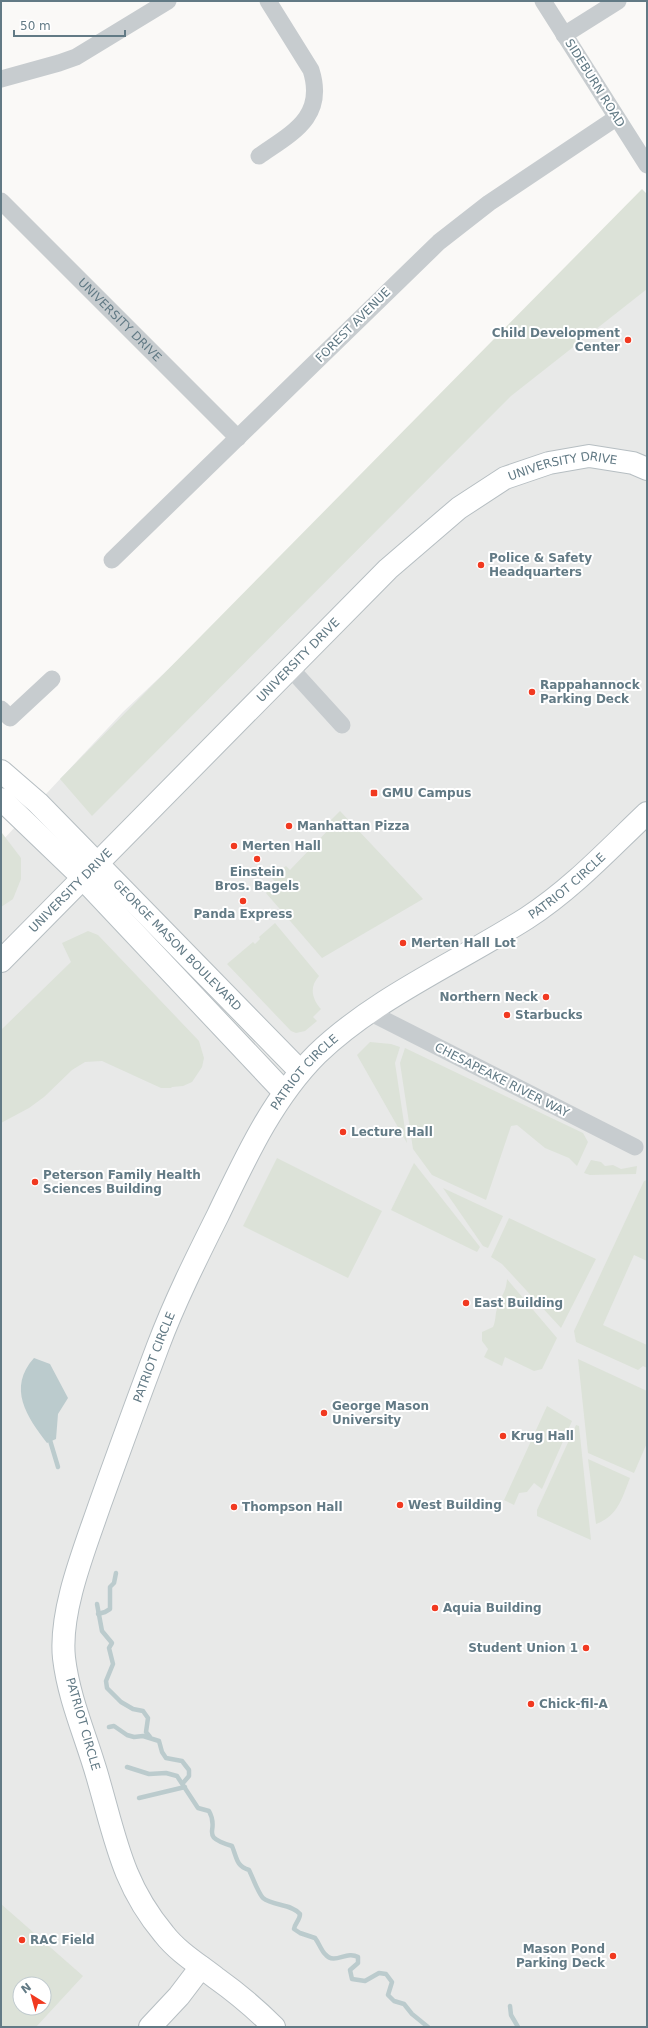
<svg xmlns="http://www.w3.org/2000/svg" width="648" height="2028" font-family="'DejaVu Sans',sans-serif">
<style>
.built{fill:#e8e9e8;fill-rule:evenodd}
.green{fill:#dce2d8;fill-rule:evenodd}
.water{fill:#bbcbcd}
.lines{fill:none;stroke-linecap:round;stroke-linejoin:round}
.stream{stroke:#bbcbcd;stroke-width:4.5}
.secondary-casing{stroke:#b6bec2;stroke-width:24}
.street{stroke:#c7cccf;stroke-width:17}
.secondary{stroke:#fff;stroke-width:22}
.poi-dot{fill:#f13920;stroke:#fff;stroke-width:1.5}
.labels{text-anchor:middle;stroke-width:4;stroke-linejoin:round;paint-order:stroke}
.street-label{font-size:12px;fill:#627a85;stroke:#fff}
.poi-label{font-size:12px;font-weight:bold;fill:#627a85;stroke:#fff;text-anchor:start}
</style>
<rect width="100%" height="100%" fill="#faf9f7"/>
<path class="built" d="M 647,218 L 647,2027 L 1,2027 L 1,842 L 123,712 ZM 20,1984 L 44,1984 L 44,2008 L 20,2008 Z"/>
<g class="green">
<polygon points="642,189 647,194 647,289 511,396 92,816 60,779"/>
<polygon points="340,811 423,899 322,958 266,893 276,883 272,878 286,866 290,870 334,824 331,820"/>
<polygon points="2,833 21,858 21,879 13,899 1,907"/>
<path d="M 275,923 L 319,976 C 309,987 312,999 321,1009 L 313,1017 L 317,1021 L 305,1031 L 296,1033 L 291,1031 L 227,964 L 253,942 L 255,944 L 260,939 L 259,937 Z"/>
<polygon points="88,931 98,935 199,1041 204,1058 202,1067 192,1082 183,1086 172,1087 171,1088 161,1088 102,1061 85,1062 72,1070 44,1097 29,1108 1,1123 1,1030 71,962 62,943"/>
<polygon points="370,1042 391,1044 400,1047 395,1063 407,1143 357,1055"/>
<polygon points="405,1048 583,1133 588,1142 577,1166 569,1158 545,1148 517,1125 511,1126 486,1200 432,1175 413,1149 400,1063"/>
<polygon points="277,1158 382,1211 348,1278 243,1226"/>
<polygon points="591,1160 601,1162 605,1166 613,1165 621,1169 637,1166 636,1174 590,1175 584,1173"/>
<polygon points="414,1163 480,1247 477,1252 391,1210"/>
<polygon points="647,1180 647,1261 634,1255 603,1325 647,1345 647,1368 643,1366 638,1370 576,1342 574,1331 644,1181"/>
<polygon points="443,1188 503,1216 488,1248 483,1246"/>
<polygon points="509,1218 596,1259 561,1328 502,1264 491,1257"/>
<path d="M 507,1279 L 557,1338 L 542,1369 L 534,1371 L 505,1357 L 502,1366 L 484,1357 L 488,1349 L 482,1341 L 482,1332 L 493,1327 C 496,1321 495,1314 497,1309 C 500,1296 506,1294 507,1279 Z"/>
<polygon points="578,1359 647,1391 647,1443 634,1473 588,1453"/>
<polygon points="547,1406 572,1421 542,1489 534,1483 527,1492 519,1493 514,1505 504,1500"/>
<polygon points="576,1425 579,1426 591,1540 537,1516 537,1510"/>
<path d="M 588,1459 L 630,1478 C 622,1498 618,1516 596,1524 Z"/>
<path d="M 1,1904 L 83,1976 L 36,2027 L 1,2027 ZM 20,1984 L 44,1984 L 44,2008 L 20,2008 Z"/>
</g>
<path class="water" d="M 34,1358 L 50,1364 L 68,1398 L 58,1414 L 56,1439 L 47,1443 C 27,1417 7,1388 34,1358 Z"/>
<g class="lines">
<g class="stream">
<polyline points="49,1437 58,1467"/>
<polyline points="97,1604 102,1631 112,1643 109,1648 113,1664 106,1681 107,1688 121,1702 133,1709 143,1711 148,1718 146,1732 150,1737"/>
<polyline points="98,1614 105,1612 110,1609 110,1587 114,1583 116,1573"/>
<polyline points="109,1727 114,1726 127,1735 134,1737 143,1736 159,1741 162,1752 166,1758 182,1761 189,1770 189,1776 183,1783"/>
<path d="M 127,1767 L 149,1774 L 166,1773 L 177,1776 L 198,1808 L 209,1811 C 221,1832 197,1835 232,1846 C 237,1858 236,1866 249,1870 C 253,1878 258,1893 263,1898 C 273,1906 292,1904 300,1914 C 300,1920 295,1923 294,1929 L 300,1933 L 315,1938 C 319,1943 321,1950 325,1954 C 335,1966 346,1950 358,1957 L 358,1963 L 350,1970 L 352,1979 L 365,1981 L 379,1973 L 386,1974 L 392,1982 L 388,1995 L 394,2001 L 404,2004 L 412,2014 L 428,2027"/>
<polyline points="139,1798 185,1787"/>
<polyline points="510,2006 511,2015 518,2027"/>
</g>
<defs>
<g id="secondary">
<path id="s2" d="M 1,771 L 38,803 L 300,1071"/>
<polyline points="1,799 74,869 284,1092"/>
<path id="s3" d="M 1,961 L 388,569 L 459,508 L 505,478 L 549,463 L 589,456 L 633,463 L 647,469"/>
<polyline points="150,2027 179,1996 201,1967"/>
<path id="s4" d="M 274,2027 C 256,2009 237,1993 216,1978 C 198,1964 178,1952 164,1934 C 123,1885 116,1841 99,1782 C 88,1741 69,1701 64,1658 C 59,1611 85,1548 100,1504 C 119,1451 138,1399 158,1346 C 175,1301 196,1259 218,1215 C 245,1159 272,1099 317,1054 C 375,998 458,962 527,918 C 572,889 608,850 647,813"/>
</g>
</defs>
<use href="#secondary" class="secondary-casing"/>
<g class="street">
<polyline points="543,1 647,165"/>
<polyline points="564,35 618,1"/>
<polyline points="1,79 59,63 76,57 168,1"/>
<path d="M 259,156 C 292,133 326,117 311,70 L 268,1"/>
<path id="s1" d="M 1,201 L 238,438"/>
<polyline points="112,560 439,242 489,203 616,118"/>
<polyline points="291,669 342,725"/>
<polyline points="1,709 10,718 52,679"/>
<polyline points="369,1012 635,1147"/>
</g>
<use href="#secondary" class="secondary"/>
</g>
<g class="poi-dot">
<circle cx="628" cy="340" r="4"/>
<circle cx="481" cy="565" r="4"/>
<circle cx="532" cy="692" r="4"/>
<rect x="370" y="789" width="8" height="8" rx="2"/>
<circle cx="289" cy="826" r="4"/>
<circle cx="234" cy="846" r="4"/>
<circle cx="257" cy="859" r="4"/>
<circle cx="243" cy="901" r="4"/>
<circle cx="403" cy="943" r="4"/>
<circle cx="546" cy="997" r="4"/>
<circle cx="507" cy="1015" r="4"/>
<circle cx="343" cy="1132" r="4"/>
<circle cx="35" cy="1182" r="4"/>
<circle cx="466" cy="1303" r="4"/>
<circle cx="324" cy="1413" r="4"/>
<circle cx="503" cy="1436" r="4"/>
<circle cx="400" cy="1505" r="4"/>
<circle cx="234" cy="1507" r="4"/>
<circle cx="435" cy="1608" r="4"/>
<circle cx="586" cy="1648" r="4"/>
<circle cx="531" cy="1704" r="4"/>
<circle cx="22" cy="1940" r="4"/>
<circle cx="613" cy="1956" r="4"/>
</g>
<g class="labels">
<g class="street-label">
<text transform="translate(595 83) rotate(58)" y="4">SIDEBURN ROAD</text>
<text dy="4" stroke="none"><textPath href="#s1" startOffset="168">UNIVERSITY DRIVE</textPath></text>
<text transform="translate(353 325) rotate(-45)" y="4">FOREST AVENUE</text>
<text dy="4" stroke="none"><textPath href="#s3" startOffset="759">UNIVERSITY DRIVE</textPath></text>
<text dy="4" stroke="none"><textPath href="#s3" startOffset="423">UNIVERSITY DRIVE</textPath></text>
<text dy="4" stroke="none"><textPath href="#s4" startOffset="1404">PATRIOT CIRCLE</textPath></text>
<text dy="4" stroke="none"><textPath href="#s3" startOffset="99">UNIVERSITY DRIVE</textPath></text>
<text dy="4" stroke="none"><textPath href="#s2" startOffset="248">GEORGE MASON BOULEVARD</textPath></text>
<text dy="4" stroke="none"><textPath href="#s4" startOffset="1080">PATRIOT CIRCLE</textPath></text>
<text transform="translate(502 1080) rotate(27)" y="4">CHESAPEAKE RIVER WAY</text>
<text dy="4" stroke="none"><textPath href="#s4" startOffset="756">PATRIOT CIRCLE</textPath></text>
<text transform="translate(83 1724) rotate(74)" y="4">PATRIOT CIRCLE</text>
</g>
<g class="poi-label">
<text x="620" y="337" text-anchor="end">Child Development<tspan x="620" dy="14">Center</tspan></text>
<text x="489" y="562">Police &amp; Safety<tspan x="489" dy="14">Headquarters</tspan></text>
<text x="540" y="689">Rappahannock<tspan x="540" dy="14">Parking Deck</tspan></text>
<text x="382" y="797">GMU Campus</text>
<text x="297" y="830">Manhattan Pizza</text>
<text x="242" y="850">Merten Hall</text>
<text x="257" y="876" text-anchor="middle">Einstein<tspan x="257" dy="14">Bros. Bagels</tspan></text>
<text x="243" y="918" text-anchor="middle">Panda Express</text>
<text x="411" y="947">Merten Hall Lot</text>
<text x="538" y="1001" text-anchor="end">Northern Neck</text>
<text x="515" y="1019">Starbucks</text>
<text x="351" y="1136">Lecture Hall</text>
<text x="43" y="1179">Peterson Family Health<tspan x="43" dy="14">Sciences Building</tspan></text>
<text x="474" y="1307">East Building</text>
<text x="332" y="1410">George Mason<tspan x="332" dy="14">University</tspan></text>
<text x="511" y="1440">Krug Hall</text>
<text x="408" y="1509">West Building</text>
<text x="242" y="1511">Thompson Hall</text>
<text x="443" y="1612">Aquia Building</text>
<text x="578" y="1652" text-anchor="end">Student Union 1</text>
<text x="539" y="1708">Chick-fil-A</text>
<text x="30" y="1944">RAC Field</text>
<text x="605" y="1953" text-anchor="end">Mason Pond<tspan x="605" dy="14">Parking Deck</tspan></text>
</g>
</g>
<rect width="648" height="2028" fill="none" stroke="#627a85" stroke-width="4"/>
<g transform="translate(32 1996) rotate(323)"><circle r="19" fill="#ffffff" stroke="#c0cace"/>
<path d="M0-3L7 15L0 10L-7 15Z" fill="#f13920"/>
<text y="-6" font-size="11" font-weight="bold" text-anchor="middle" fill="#627a85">N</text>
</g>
<path d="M14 30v6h111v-6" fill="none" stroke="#627a85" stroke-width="2"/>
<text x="20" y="30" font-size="12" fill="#627a85" stroke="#ffffff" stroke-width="3" paint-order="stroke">50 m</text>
</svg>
